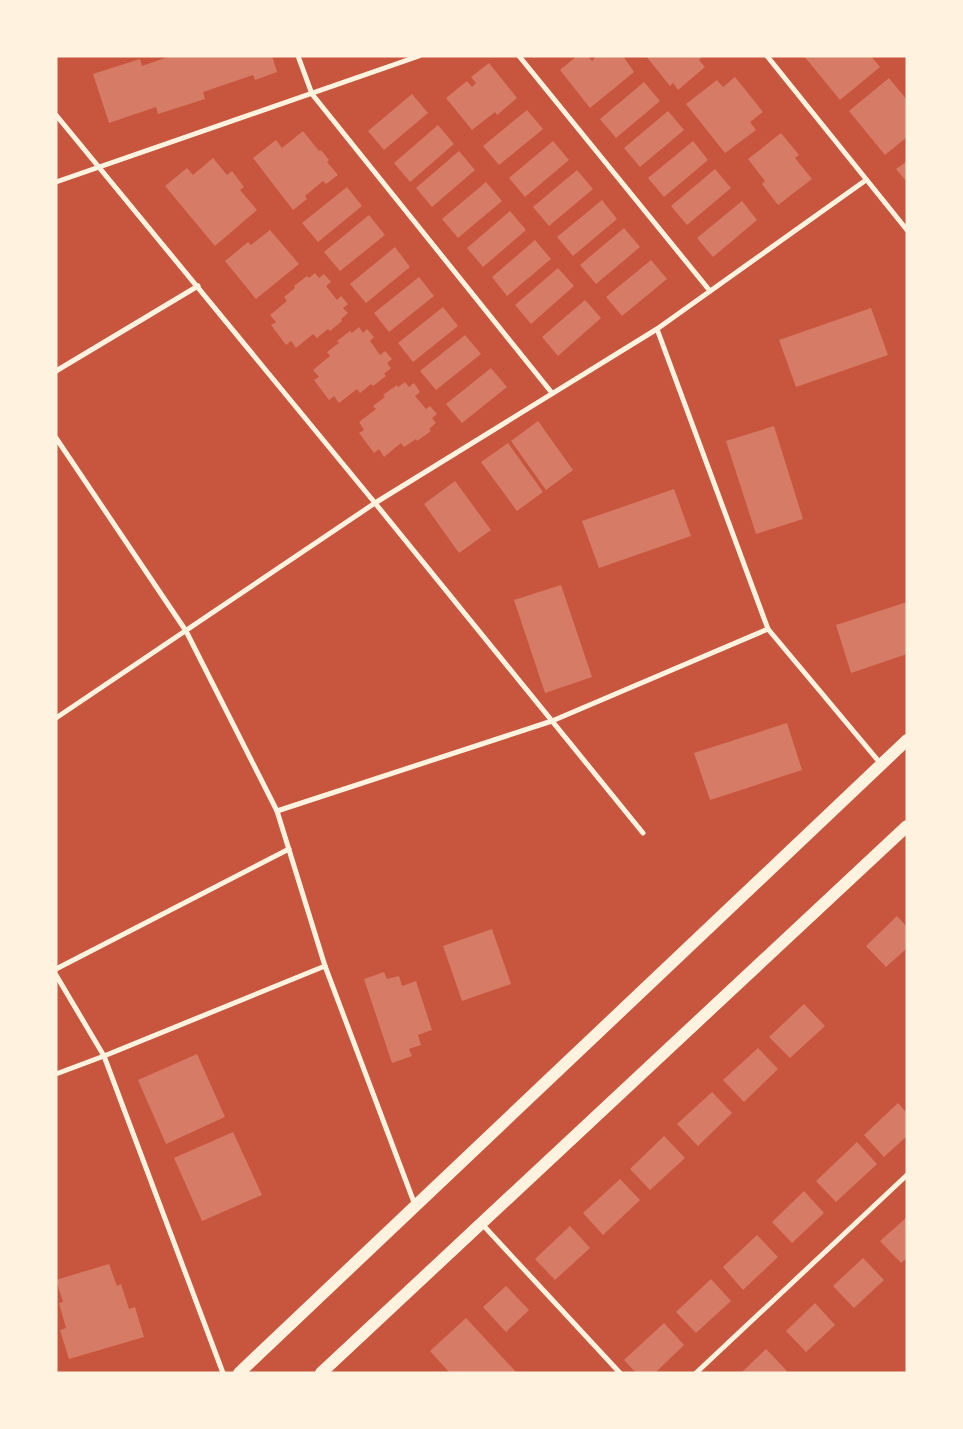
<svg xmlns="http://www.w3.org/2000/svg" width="963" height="1429" font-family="Arial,sans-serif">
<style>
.building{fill:#d67c66}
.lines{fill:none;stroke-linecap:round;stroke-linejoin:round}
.minor{stroke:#fff3e0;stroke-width:5}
.primary{stroke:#fff3e0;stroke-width:12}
</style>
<rect width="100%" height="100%" fill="#c8553d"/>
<g class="building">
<polygon points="171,56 272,56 277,72 255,80 253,75 203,92 205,99 158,114 156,107 109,123 93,74 140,59 142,66"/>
<polygon points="577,56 588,56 592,61 595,58 594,56 623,56 634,72 590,108 560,70"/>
<polygon points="646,56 703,56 699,60 705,67 678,90 673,83 670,86"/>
<polygon points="804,56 871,56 880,67 840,100"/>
<polygon points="489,63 517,98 497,115 495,112 472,130 446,98 467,81 472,87 476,83 471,77"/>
<polygon points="735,77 763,112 750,122 756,130 725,153 686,104 717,80 723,87"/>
<polygon points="889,78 907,100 907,137 885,155 849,111"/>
<polygon points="644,82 660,101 616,138 600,119"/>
<polygon points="412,94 428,113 384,150 368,131"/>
<polygon points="527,110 543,129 499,165 483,146"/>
<polygon points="668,111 684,130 640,167 624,148"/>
<polygon points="438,125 454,144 410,182 394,163"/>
<polygon points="303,131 319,151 321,150 329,160 327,162 338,175 326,184 323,181 305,196 307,199 293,210 253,158 276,140 282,148"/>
<polygon points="781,133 799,155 795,158 812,179 778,205 762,184 765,181 748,159"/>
<polygon points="553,141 569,160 525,197 509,178"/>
<polygon points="693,141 708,160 664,197 648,178"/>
<polygon points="459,151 475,170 432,207 416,188"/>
<polygon points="213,158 227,175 232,171 244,187 240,190 257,210 215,246 165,186 187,168 193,175"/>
<polygon points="907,161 907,182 896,169"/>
<polygon points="715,169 731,188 687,225 671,206"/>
<polygon points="577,170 593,189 549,226 533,207"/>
<polygon points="486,182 502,201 458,238 442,219"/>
<polygon points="347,187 362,206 318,242 302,223"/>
<polygon points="602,200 617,219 573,256 557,237"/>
<polygon points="742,201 757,220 713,257 697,238"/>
<polygon points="510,211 526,230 483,267 467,248"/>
<polygon points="369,215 385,235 340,271 324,252"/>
<polygon points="624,228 640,247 596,284 580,265"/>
<polygon points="270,230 299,264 256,299 225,261 248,242 251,245"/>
<polygon points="535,240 551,259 507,296 492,277"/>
<polygon points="395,247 410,267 366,303 350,284"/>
<polygon points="651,260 667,279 622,316 606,297"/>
<polygon points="558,268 574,286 531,324 515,305"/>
<polygon points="315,273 319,278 324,274 331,282 326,286 337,300 341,296 348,304 343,308 348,313 341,319 342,321 330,331 328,329 317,338 313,334 296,348 291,341 286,345 271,325 276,322 270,315 287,301 284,297 295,288 294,286 307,276 309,278"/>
<polygon points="419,277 434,296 389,332 374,313"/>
<polygon points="585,300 601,318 558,356 542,337"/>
<polygon points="443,307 458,326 413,362 398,343"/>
<polygon points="871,308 888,355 796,387 779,340"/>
<polygon points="359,327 363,333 367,329 374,337 370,341 380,355 385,351 392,359 387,363 391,368 384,374 386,376 373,386 371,384 360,393 357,389 339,403 334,396 329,400 314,380 319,377 313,370 330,356 327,352 339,343 337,341 350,331 352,333"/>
<polygon points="465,335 481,354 436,390 420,371"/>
<polygon points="491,368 507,387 462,423 446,404"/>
<polygon points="405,382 409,387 414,383 420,392 415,396 426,409 430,406 437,414 432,418 436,423 429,429 431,431 417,441 416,439 404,447 401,443 384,457 379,449 374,453 359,433 364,430 359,422 376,409 373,406 385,397 383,395 397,385 398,387"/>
<polygon points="538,421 573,470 546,490 511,441"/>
<polygon points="774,426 803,519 756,534 726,441"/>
<polygon points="508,443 543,492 517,511 481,462"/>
<polygon points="455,481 491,530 459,553 424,504"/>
<polygon points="674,489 691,536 599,568 582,521"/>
<polygon points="561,585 592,677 545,693 514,600"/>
<polygon points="907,602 907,654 851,673 836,625"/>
<polygon points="787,723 802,770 710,800 694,753"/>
<polygon points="897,916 907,927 907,948 886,967 866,946"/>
<polygon points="492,929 511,984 462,1001 443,946"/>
<polygon points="384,972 387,979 399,976 402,986 416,981 432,1030 418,1035 421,1045 409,1049 412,1056 392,1063 364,979"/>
<polygon points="804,1004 825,1026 790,1058 769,1037"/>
<polygon points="758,1048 778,1069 744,1102 723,1080"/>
<polygon points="197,1054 225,1117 166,1144 138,1080"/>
<polygon points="712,1092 732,1113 698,1146 677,1124"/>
<polygon points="898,1103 907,1113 907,1136 884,1157 864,1135"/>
<polygon points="233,1132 262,1195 202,1221 174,1158"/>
<polygon points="664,1136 685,1158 650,1190 630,1169"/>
<polygon points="857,1142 877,1164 836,1202 816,1181"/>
<polygon points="620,1179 640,1200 603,1235 583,1213"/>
<polygon points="804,1191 824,1213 792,1243 772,1222"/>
<polygon points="907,1217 907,1258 901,1263 880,1241"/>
<polygon points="570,1226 590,1248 555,1280 535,1259"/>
<polygon points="757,1235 778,1257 743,1290 723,1267"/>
<polygon points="863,1258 884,1280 854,1308 833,1286"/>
<polygon points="109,1264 117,1286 121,1284 129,1309 135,1307 144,1337 69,1359 60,1330 66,1328 59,1303 63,1302 56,1280"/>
<polygon points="711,1279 731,1301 696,1333 676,1312"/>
<polygon points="506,1286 529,1310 506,1332 483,1307"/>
<polygon points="815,1303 835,1325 806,1352 786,1331"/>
<polygon points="466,1318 517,1373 450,1373 430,1351"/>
<polygon points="664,1323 684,1345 655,1373 636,1373 624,1360"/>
<polygon points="766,1349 787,1371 785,1373 741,1373"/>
</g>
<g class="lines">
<g class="minor">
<polyline points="298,56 312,94 552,393"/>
<polyline points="519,56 710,291"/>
<polyline points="767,56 907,230"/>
<polyline points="56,115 375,503 643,833"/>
<polyline points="56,182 419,56"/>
<polyline points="657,329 768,629 881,764"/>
<polyline points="56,371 198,286"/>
<polyline points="56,438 186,631 277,811 325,966 415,1205"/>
<polyline points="56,718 375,503 657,329 866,180"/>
<polyline points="277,811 552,721 768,629"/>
<polyline points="56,969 289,849"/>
<polyline points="56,975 104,1056 223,1373"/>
<polyline points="56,1074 104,1056 325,966"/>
<polyline points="482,1224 620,1373"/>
<polyline points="696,1373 907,1175"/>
</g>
<g class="primary">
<polyline points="239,1373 907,740"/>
<polyline points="321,1373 907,826"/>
</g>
</g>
<rect width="963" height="1429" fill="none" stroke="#fff3e0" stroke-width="115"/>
</svg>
